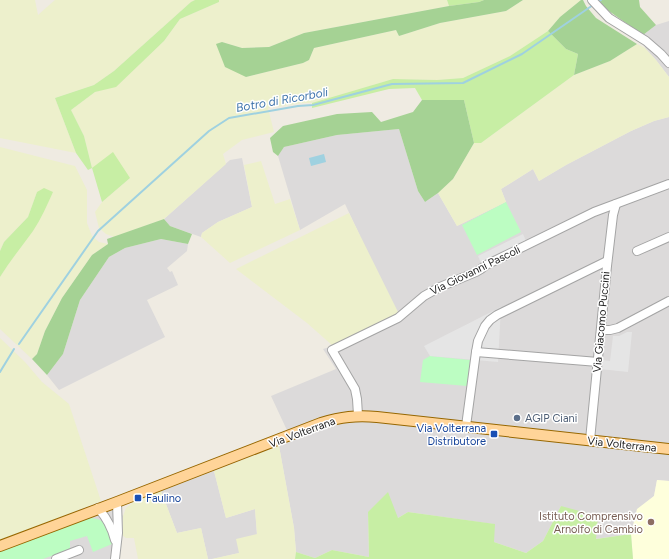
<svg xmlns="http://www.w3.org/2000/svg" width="669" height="559" font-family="Figtree,sans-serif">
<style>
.residential{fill:#dcdada}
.education{fill:#feffdc}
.farmland{fill:#edf0cc}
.grass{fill:#c7eea4}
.forest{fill:#a5d294}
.park{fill:#bcfdc2}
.parking{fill:#e5e5e5}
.water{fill:#9fd1e0}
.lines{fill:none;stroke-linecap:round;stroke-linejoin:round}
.stream{stroke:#9fd1e0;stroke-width:2}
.minor-casing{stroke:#a4a4a4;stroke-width:10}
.major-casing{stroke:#976700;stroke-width:12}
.minor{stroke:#fff;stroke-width:8}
.major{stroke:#ffd498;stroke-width:10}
.service-dot{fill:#5c6f8a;stroke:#fff;stroke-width:1.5}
.transit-dot{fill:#1a4fb4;stroke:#fff;stroke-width:1.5}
.education-dot{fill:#8d6e63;stroke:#fff;stroke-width:1.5}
.labels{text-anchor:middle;stroke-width:3;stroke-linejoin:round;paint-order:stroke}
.street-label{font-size:11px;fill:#1d1d1d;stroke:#fff}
.service-label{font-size:11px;fill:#4e5e75;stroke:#fff;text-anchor:start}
.transit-label{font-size:11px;fill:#164399;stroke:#fff;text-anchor:end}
.education-label{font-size:11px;fill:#785e54;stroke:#fff;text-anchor:end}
.water-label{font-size:12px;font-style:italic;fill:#4075ac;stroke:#fff}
</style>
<rect width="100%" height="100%" fill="#efebe2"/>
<g class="residential">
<polygon points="669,21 669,77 656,60 645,48 643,35 656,25"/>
<polygon points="669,117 669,481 657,480 654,496 637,510 631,534 595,539 561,506 543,541 526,553 494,542 493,524 408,512 398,518 368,512 369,557 332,550 315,558 296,552 294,528 279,446 292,441 271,396 336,369 323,349 333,346 360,236 345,204 300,230 278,156 284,147 337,135 399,129 418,191 425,202 438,193 457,226 506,202 501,189 533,169 539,181 566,165 631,131 654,121"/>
<polygon points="242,158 252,207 218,222 202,233 201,237 170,226 164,219 230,160"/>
<polygon points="161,239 188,244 187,251 167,268 170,272 172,271 178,285 147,300 165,337 59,390 47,375 63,354 80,300 109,257 125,248"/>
<polygon points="214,471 226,518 255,509 257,535 239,553 212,559 208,559 201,528 177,533 161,491"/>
<polygon points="109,499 123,516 119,559 0,559 0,541"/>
</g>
<polygon class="education" points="657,480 669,481 669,559 633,559 631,534 637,509 654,496"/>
<g class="farmland">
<polygon points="0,0 35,0 38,15 47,7 55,0 195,0 191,2 114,71 94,85 55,98 76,153 0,138"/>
<polygon points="219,0 447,0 449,6 304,33 269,47 242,48 222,42 246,77 303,63 309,60 314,48 396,30 399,36 440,23 506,11 523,0 581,0 560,17 548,31 510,56 463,78 437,80 393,79 312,103 303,103 268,108 274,132 242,140 223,154 226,164 164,219 114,237 106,234 99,228 95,212 102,202 130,178 92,168 84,136 71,110 95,92 116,86 164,41 180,19 219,2"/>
<polygon points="637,44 645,48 656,60 669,77 669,117 654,121 631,131 566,165 539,181 533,169 501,189 506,202 457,226 438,193 453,179 474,143 481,143 574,75 610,61"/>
<polygon points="0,147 67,164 75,166 87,190 87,223 92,236 99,242 108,244 92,255 62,298 45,331 37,354 32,359 0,329 0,277 8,264 33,230 37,192 28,217 4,242 0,251"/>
<polygon points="261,161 275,204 290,199 300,230 230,263 201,237 202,233 218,222 252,207 244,165"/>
<polygon points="349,213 399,314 333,346 307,323 236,269"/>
<polygon points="0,338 25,362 42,382 69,404 101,501 0,541"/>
<polygon points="279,446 294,528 296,552 295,559 212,559 239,553 236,539 257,534 255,509 226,518 214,471"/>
<polygon points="161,491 177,533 201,528 208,559 138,559 134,538 126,538 122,535 123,516 126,508 135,501"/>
</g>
<g class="grass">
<polygon points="195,0 219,0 219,2 180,19 164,41 116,87 95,92 71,110 84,136 92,168 113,152 130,178 102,202 92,168 88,170 76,153 55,98 94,85 114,71 191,2"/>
<polygon points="447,0 484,0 479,2 449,6"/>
<polygon points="548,31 566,49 578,54 574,75 481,143 474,143 464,100 422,100 415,88 389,89 312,108 312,103 393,79 437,80 463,78 510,56"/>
<path d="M 44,188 L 53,192 C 47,205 41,219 33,231 C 22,246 10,261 0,277 L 0,251 L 4,242 L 28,217 L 37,192 Z"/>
<polygon points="388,492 398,518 408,512 495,524 494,542 526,553 543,541 561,506 598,516 596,539 631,534 633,559 295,559 296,552 315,558 332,550 369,557 368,512"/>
</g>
<g class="forest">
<polygon points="484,0 523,0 506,11 440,23 399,36 396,30 314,48 309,60 303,63 246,77 225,67 216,44 222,42 242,48 269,47 304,33 449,6 479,2"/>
<polygon points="581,0 583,0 586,6 596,18 637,44 610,61 574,75 578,54 566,49 548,31 560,17"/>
<polygon points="597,0 639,0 640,7 656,25 643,35 606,9"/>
<polygon points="422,100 464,100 474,143 453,179 438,193 425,202 418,191 399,129 337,135 284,147 278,156 273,152 270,138 283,126 337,114 372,112 381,122 413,112"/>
<polygon points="164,219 170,226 192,234 188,244 161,239 125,248 109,257 80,300 63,354 47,375 32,359 37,354 45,331 62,298 92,255 108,244 107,239"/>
</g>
<g class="park">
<polygon points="506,202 521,232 477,255 462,225"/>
<polygon points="430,356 470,360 467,386 420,382 423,360"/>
<path d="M 88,518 C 106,518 110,528 112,544 L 93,552 L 87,536 L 70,541 L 70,549 L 43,559 L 0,559 L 0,551 Z"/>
</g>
<g class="parking">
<polygon points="523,234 526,241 481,263 478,256"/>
<polygon points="501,307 498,362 430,356 424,346"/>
<polygon points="627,332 632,332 628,372 600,369 601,360 610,361 613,336 619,336"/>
</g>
<polygon class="water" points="324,154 326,162 311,166 309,158"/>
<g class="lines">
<g class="stream">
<polyline points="596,2 601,0"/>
<polyline points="19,344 98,231 209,131 229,118 298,106 313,105 392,84 463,83 522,54 593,5"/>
<polyline points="0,372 14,349"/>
</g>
<defs>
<g id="minor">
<polyline points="592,0 609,18 646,41 661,54 669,63"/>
<polyline points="637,251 669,237"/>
<polyline points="601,330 610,330 618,328 669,301"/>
<polyline points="476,352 598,362"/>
<polyline points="358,415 357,399 355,389 332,350 398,318 424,296 440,287 476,272 481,269 486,265 594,212 669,184"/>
<polyline points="466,426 476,352 478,341 485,326 490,320 497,315 607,261"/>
<polyline points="590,440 607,266 613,215 616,204"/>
<path d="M 98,508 C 107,518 112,528 115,540"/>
<polyline points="56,559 79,550"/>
<polyline points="115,559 118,533 117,502"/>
</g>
<path id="major" d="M 0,546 L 117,502 L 321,423 C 341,417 356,415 377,417 L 669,449"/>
</defs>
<use href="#minor" class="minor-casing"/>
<use href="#major" class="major-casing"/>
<use href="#minor" class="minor"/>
<use href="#major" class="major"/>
</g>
<circle class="service-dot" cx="517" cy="418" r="4"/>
<g class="transit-dot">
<rect x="490" y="430" width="8" height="8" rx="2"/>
<rect x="134" y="494" width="8" height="8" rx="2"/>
</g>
<circle class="education-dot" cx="651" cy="522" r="4"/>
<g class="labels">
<g class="street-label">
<text transform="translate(475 270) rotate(-26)" y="4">Via Giovanni Pascoli</text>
<text transform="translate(601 322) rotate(-85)" y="4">Via Giacomo Puccini</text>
<text transform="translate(302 432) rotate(-20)" y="4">Via Volterrana</text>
<text transform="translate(622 444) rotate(6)" y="4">Via Volterrana</text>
</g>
<g class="service-label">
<text x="525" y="422">AGIP Ciani</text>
</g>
<g class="transit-label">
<text x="486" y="432">Via Volterrana<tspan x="486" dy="13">Distributore</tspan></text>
<text x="146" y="502" text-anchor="start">Faulino</text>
</g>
<g class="education-label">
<text x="643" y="520">Istituto Comprensivo<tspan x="643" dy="13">Arnolfo di Cambio</tspan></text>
</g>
<g class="water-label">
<text transform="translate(282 100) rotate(-10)" y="4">Botro di Ricorboli</text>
</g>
</g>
</svg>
